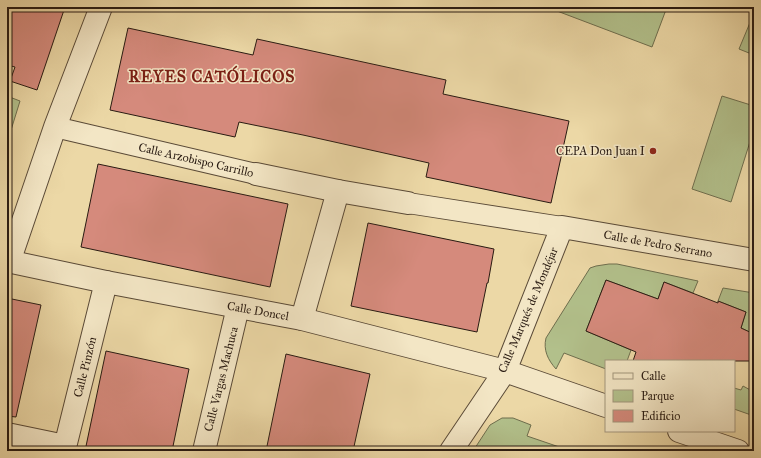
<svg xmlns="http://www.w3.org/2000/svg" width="761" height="458" font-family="'IM FELL Great Primer',serif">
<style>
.green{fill:#b2c08b;stroke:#6e6e4e}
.building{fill:#d58a7c;stroke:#291b12}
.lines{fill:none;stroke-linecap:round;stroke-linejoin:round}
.pedestrian-casing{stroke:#5a4a37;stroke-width:22}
.minor-casing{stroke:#5a4a37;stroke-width:24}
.pedestrian{stroke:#f3e6c5;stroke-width:20}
.minor{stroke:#f3e6c5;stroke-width:22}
.poi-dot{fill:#8f2418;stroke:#f3e6c5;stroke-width:1.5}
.labels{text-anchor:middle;stroke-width:3;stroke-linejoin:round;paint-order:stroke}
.poi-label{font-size:12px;fill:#291b12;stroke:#f3e6c5;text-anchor:end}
.street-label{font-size:12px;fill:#291b12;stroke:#f3e6c5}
.district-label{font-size:16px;font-weight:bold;letter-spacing:1px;fill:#7a1f14;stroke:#f3e6c5}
</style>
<rect width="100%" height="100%" fill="#ecd8a6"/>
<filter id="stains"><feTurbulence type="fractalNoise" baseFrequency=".005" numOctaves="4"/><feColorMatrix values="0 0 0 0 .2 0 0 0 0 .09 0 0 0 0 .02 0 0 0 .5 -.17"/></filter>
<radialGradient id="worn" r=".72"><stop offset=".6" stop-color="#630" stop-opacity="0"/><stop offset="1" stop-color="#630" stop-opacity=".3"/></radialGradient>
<g class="green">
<polygon points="559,7 667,7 652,47 557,11"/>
<polygon points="754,13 754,55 739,49"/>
<polygon points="7,96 20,101 7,143"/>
<polygon points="722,96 754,106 754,129 731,202 692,189"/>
<path d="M 609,264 L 617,264 L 698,281 L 693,293 L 664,282 L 658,299 L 606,280 L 586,331 L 631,350 L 627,361 L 606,361 L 606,369 L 564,353 L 556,369 C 548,360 543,350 546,338 L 590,268 L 596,266 Z"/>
<polygon points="723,288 754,293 754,334 741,328 746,312 718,301"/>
<polygon points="743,386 754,392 754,416 734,409 734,388 741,390"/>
<polygon points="502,418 513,418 531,425 527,436 571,451 473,451 490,425"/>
</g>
<g class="building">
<polygon points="7,7 65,7 37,90 10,81 15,67 7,65"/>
<polygon points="128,28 253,55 257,39 446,80 443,94 569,121 551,203 426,177 429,163 303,135 239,122 235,137 110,110"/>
<polygon points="98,164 288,204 270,287 81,247"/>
<polygon points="368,223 494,249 488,283 487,283 477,332 351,306"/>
<polygon points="606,280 658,299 664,282 718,303 718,301 746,312 741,328 754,334 754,361 633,361 636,352 586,331"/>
<polygon points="7,298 41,305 16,417 7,416"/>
<polygon points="106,351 189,369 172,451 85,451"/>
<polygon points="286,354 370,374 353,451 266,451"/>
</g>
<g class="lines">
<defs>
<g id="pedestrian">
<polyline points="55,127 256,174"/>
<polyline points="408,203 562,227"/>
</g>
<g id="minor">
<polyline points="256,174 338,191"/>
<polyline points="7,261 106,282 302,319 505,371 606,406"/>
<polyline points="9,262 55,127 101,7"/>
<polyline points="302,319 338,191 408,203"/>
<polyline points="679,431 738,451"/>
<polyline points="7,434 65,446"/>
<polyline points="64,451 106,282"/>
<polyline points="204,451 238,307"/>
<polyline points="451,451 505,371 562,227 754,260"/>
</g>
</defs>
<use href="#pedestrian" class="pedestrian-casing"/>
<use href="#minor" class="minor-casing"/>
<use href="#pedestrian" class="pedestrian"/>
<use href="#minor" class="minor"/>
</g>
<circle class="poi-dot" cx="653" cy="151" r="4"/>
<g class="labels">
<g class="poi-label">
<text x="645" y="155">CEPA Don Juan I</text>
</g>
<g class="street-label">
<text transform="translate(196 160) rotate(13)" y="4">Calle Arzobispo Carrillo</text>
<text transform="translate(658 244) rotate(10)" y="4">Calle de Pedro Serrano</text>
<text transform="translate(528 310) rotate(-67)" y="4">Calle Marqués de Mondéjar</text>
<text transform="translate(258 311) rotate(10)" y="4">Calle Doncel</text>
<text transform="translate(85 367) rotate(-76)" y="4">Calle Pinzón</text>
<text transform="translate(221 379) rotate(-76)" y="4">Calle Vargas Machuca</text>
</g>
<g class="district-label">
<text x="212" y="82">REYES CATÓLICOS</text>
</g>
</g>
<rect width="761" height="458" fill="none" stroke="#ecd8a6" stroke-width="24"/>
<rect x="8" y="8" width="745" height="442" fill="none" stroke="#291b12" stroke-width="2"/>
<rect x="12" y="12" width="737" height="434" fill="none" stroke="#291b12"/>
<rect x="605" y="360" width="130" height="72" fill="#f3e6c5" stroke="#a2957d"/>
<rect x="613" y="373" width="20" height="6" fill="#f3e6c5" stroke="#a2957d"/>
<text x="641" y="380" font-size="12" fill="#291b12">Calle</text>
<rect x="613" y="390" width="20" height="12" fill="#b2c08b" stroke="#a2957d"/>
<text x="641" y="400" font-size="12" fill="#291b12">Parque</text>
<rect x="613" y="410" width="20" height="12" fill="#d58a7c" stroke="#a2957d"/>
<text x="641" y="420" font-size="12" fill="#291b12">Edificio</text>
<rect width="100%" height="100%" filter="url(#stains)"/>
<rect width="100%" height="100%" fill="url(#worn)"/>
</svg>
